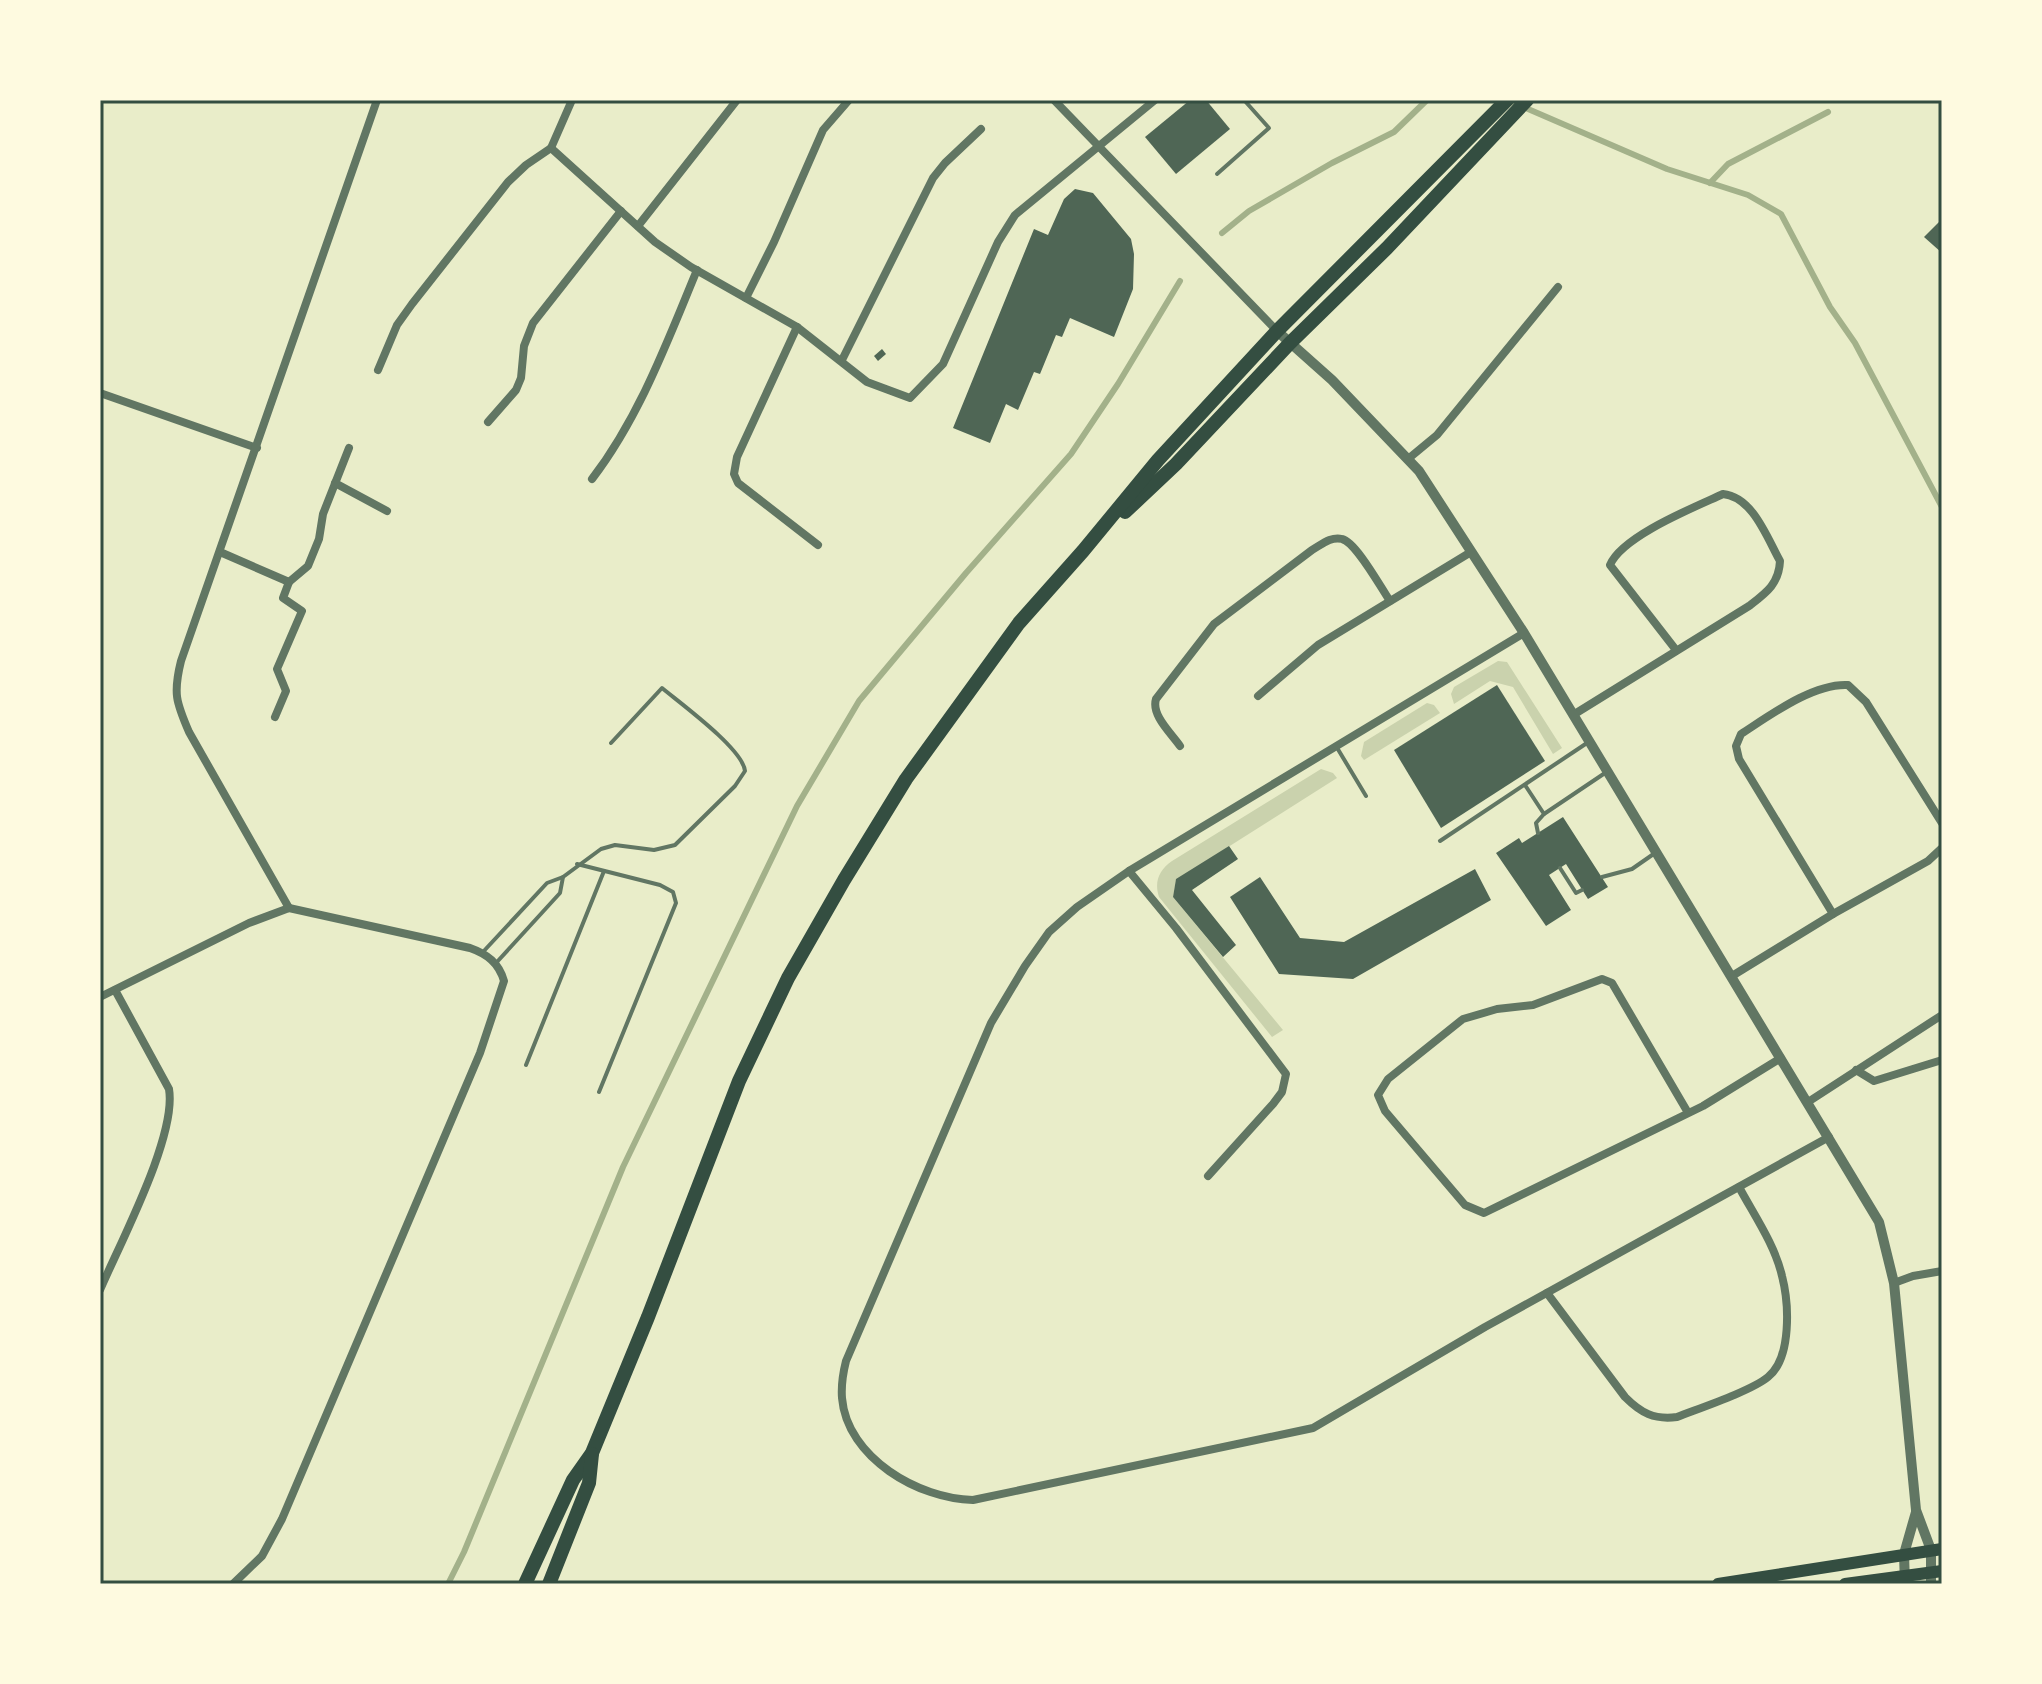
<svg xmlns="http://www.w3.org/2000/svg" width="2042" height="1684" font-family="Literata,serif">
<style>
.green{fill:#cad2ad}
.lines{fill:none;stroke-linecap:round;stroke-linejoin:round}
.stream{stroke:#a3b18a;stroke-width:6}
.building{fill:#4f6655}
.service{stroke:#617663;stroke-width:4}
.minor{stroke:#617663;stroke-width:8}
.tertiary{stroke:#617663;stroke-width:10}
.secondary{stroke:#344e41;stroke-width:12}
.primary{stroke:#344e41;stroke-width:14}
.neatline{fill:none;stroke:#344e41;stroke-width:3}
</style>
<rect width="100%" height="100%" fill="#e9edc9"/>
<g class="green">
<polygon points="1498,661 1507,662 1562,748 1553,754 1513,687 1490,681 1454,704 1451,694 1454,687"/>
<polygon points="1427,703 1434,705 1440,713 1364,760 1361,756 1364,742"/>
<path d="M 1321,769 L 1333,773 L 1337,778 L 1176,880 L 1173,897 L 1283,1030 L 1272,1037 L 1159,897 C 1154,882 1159,870 1172,861 Z"/>
</g>
<g class="lines">
<g class="stream">
<polyline points="1507,100 1667,169 1748,195 1781,214 1830,307 1855,343 1942,507"/>
<polyline points="1710,183 1728,164 1828,112"/>
<polyline points="1222,233 1249,211 1332,163 1394,132 1427,100"/>
<polyline points="448,1584 464,1552 623,1167 797,806 859,701 966,573 1071,454 1118,384 1180,281"/>
</g>
</g>
<g class="building">
<polygon points="1190,100 1206,100 1230,129 1176,174 1145,137"/>
<polygon points="1075,189 1093,193 1131,239 1134,254 1133,289 1114,337 1070,318 1062,337 1056,335 1040,374 1034,372 1018,410 1006,404 990,443 953,428 1034,229 1048,235 1064,199"/>
<polygon points="1942,219 1942,253 1924,237"/>
<polygon points="882,349 886,354 878,361 874,356"/>
<polygon points="1497,685 1545,761 1441,828 1394,750"/>
<polygon points="1563,817 1608,887 1588,899 1566,864 1549,875 1571,910 1546,926 1496,853 1519,838 1522,843"/>
<polygon points="1229,846 1238,859 1192,890 1236,945 1223,957 1173,897 1176,879"/>
<polygon points="1475,869 1491,900 1353,979 1279,974 1230,897 1260,877 1300,938 1344,942"/>
</g>
<g class="lines">
<g class="service">
<polyline points="1217,174 1269,128 1244,100"/>
<polyline points="1336,746 1366,796"/>
<polyline points="1525,785 1544,814 1536,823 1538,833"/>
<polyline points="1544,814 1605,773"/>
<polyline points="1440,841 1587,743"/>
<polyline points="577,864 660,885 673,892 676,903 599,1092"/>
<polyline points="1560,868 1576,893 1582,890"/>
<polyline points="1602,877 1632,869 1655,853"/>
<path d="M 482,953 L 547,883 L 563,877 L 601,849 L 615,845 L 654,850 L 675,845 L 735,786 L 745,771 C 743,749 680,703 662,688 L 611,743"/>
<polyline points="496,963 560,893 563,877"/>
<polyline points="526,1065 604,871"/>
</g>
<g class="minor">
<polyline points="1054,100 1277,331"/>
<polyline points="551,148 655,242 691,267 797,327 867,382 910,398 943,364 998,242 1015,215 1155,100"/>
<polyline points="638,226 737,100"/>
<polyline points="746,298 774,242 823,130 849,100"/>
<polyline points="797,327 737,457 734,474 738,483 818,545"/>
<polyline points="842,360 933,178 945,163 981,129"/>
<polyline points="378,370 397,325 412,304 508,182 526,165 551,148 572,100"/>
<polyline points="100,393 257,448"/>
<polyline points="488,422 516,390 521,378 524,346 533,323 621,211"/>
<polyline points="1408,459 1437,435 1558,287"/>
<path d="M 592,479 C 640,416 667,342 697,270"/>
<polyline points="335,483 387,511"/>
<polyline points="220,552 289,582 283,598 302,611 277,669 286,691 275,717"/>
<polyline points="289,582 308,566 319,539 323,514 349,448"/>
<path d="M 1524,633 L 1129,871 L 1077,907 L 1049,932 L 1025,966 L 991,1023 L 846,1361 C 843,1373 841,1385 842,1398 C 847,1458 919,1499 973,1500 L 1313,1428 L 1485,1327 L 1829,1137"/>
<polyline points="1258,696 1318,645 1471,552"/>
<path d="M 1573,715 L 1749,606 C 1766,593 1779,584 1780,561 C 1767,538 1753,497 1723,494 C 1695,507 1622,536 1610,565 L 1676,650"/>
<path d="M 1180,746 C 1171,733 1151,715 1156,699 L 1214,624 L 1312,550 C 1321,545 1331,536 1342,539 C 1356,542 1381,588 1390,601"/>
<polyline points="1129,871 1176,928 1286,1074 1282,1092 1273,1104 1208,1176"/>
<path d="M 289,908 L 189,732 C 176,702 173,693 181,661 L 377,100"/>
<path d="M 1833,914 L 1739,759 L 1736,746 L 1741,734 C 1769,716 1813,683 1848,685 L 1866,702 L 1942,823"/>
<polyline points="1732,976 1833,914 1928,861 1942,848"/>
<path d="M 100,997 L 249,923 L 289,908 L 470,948 C 487,954 499,963 504,981 L 480,1053 L 282,1519 L 262,1556 L 233,1584"/>
<polyline points="1856,1070 1874,1081 1942,1060"/>
<polyline points="1808,1102 1942,1015"/>
<polyline points="1687,1111 1612,983 1602,979 1533,1005 1497,1009 1463,1019 1388,1079 1378,1095 1385,1111 1465,1205 1484,1213 1703,1106 1781,1058"/>
<polyline points="1894,1283 1913,1276 1942,1271"/>
<path d="M 100,1290 C 120,1243 177,1136 169,1089 L 115,990"/>
<path d="M 1547,1293 L 1625,1397 C 1641,1413 1654,1420 1677,1417 C 1700,1408 1751,1391 1768,1377 C 1792,1358 1789,1303 1782,1276 C 1775,1245 1754,1215 1739,1187"/>
</g>
<g class="tertiary">
<polyline points="1277,331 1332,380 1419,471 1524,633 1879,1222 1894,1283 1916,1510 1931,1550 1931,1584"/>
<polyline points="1905,1584 1904,1554 1916,1512"/>
</g>
<g class="secondary">
<polyline points="1718,1584 1942,1549"/>
<polyline points="1845,1584 1942,1571"/>
</g>
<g class="primary">
<polyline points="1125,512 1176,464 1290,343 1387,248 1527,100"/>
<polyline points="525,1584 573,1480 592,1453 648,1317 739,1081 788,978 844,880 906,779 1019,623 1083,551 1158,460 1277,331 1507,100"/>
<polyline points="549,1584 589,1483 592,1454"/>
</g>
</g>
<rect width="2042" height="1684" fill="none" stroke="#fefae0" stroke-width="204"/>
<rect x="102" y="102" width="1838" height="1480" class="neatline"/>
</svg>
